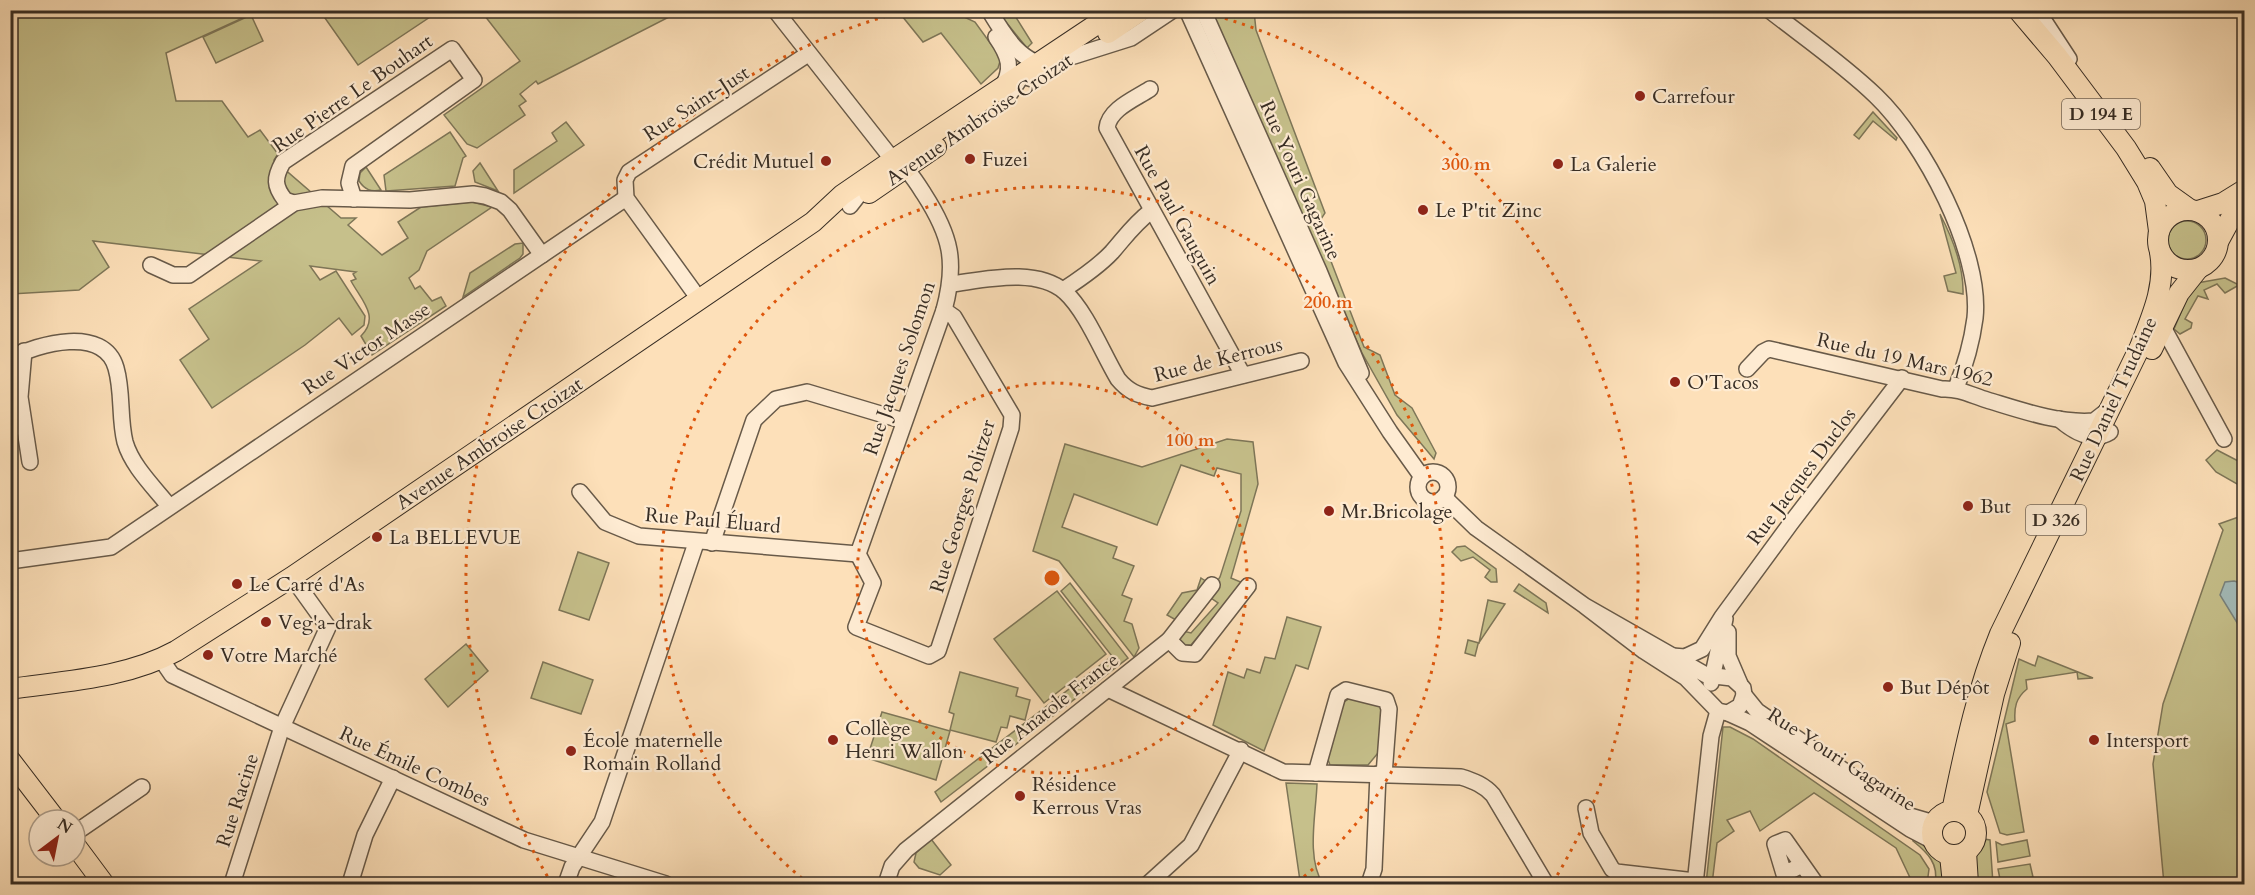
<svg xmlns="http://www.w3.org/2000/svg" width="2255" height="895" font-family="Cardo,serif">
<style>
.green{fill:#c6c08b;stroke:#7e7658;stroke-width:1.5}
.water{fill:#a3bbb9;stroke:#78827d;stroke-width:1.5}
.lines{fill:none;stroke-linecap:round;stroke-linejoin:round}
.minor-casing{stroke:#685a49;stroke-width:18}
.major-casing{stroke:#372d24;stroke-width:22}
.minor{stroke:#feebd2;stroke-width:15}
.major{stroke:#fde0b9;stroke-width:20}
.ring{fill:none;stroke:#df570d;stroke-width:3;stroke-dasharray:3 6}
.poi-dot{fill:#8f2418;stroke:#feebd2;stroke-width:2}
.labels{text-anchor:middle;stroke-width:4.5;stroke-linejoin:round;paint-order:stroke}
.shield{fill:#feebd2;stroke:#736658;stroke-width:1.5}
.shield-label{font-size:18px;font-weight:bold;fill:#372d24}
.street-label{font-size:20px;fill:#372d24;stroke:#feebd2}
.poi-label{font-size:20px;fill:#372d24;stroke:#feebd2;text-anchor:start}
.centre{fill:#df570d;stroke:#feebd2;stroke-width:3}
.ring-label{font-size:18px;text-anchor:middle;font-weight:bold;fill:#df570d;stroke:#feebd2;stroke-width:4.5;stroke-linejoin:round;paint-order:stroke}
</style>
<rect width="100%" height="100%" fill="#fde0b9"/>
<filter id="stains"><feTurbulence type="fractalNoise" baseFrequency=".00333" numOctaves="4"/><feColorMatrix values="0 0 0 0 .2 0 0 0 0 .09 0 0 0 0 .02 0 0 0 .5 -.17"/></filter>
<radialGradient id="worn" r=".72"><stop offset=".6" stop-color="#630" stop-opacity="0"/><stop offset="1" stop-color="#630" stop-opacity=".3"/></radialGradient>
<g class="green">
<path d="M 11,11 L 258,11 L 166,53 L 176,101 L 222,101 L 248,137 L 260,130 L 278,154 L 274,160 L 341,218 L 356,218 L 348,225 L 382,255 L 408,238 L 398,222 L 421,207 L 472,202 L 492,207 L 427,251 L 419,270 L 409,278 L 415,289 L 420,286 L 432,301 L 441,297 L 446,306 L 372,355 L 361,336 C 380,317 362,301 351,281 L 356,279 L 353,274 L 356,272 L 310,266 L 320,280 L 336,271 L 365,316 L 364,325 L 352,335 L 339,318 L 305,345 L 212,408 L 180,360 L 209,339 L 189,309 L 261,261 L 93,241 L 109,267 L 79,290 L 11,294 Z"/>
<polygon points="320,11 439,11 358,65"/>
<polygon points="664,11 669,17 538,84 536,81 520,94 526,101 519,106 525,115 477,148 467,144 444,115 520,61 481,11"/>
<polygon points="898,11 960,15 975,22 1001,58 998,68 981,84 941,33 923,42"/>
<polygon points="1211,11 1254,11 1256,30 1325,213 1317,225 1364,347 1380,355 1395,395 1412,408 1436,453 1434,459 1397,415 1362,353"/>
<polygon points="998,12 1012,11 1032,43 1027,48"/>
<polygon points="251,15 263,41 216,63 203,37"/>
<polygon points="1873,112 1897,138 1896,140 1873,121 1859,139 1854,135"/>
<polygon points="566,122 584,145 514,193 514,170 557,141 552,133"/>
<polygon points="450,132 466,156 463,158 455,186 386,191 384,175"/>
<polygon points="480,163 498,191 475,182 473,171"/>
<path d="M 366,167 L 381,190 C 371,192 365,190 359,181 L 360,173 Z"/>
<path d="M 1940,214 C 1953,239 1964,266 1963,294 L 1948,291 L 1944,276 L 1956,273 Z"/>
<circle cx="2187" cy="240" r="19"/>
<polygon points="523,243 523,254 520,258 463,297 470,273 515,244"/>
<polygon points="2225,278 2239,285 2225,293 2217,284 2204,290 2208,299 2198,296 2185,319 2192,323 2191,328 2180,334 2174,329 2190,291 2197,283"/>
<polygon points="1227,439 1253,442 1258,484 1231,578 1243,583 1191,645 1184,645 1179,638 1183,631 1191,633 1218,603 1208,596 1220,577 1241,511 1241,474 1217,468 1214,476 1181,465 1157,525 1074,494 1062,527 1117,547 1113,558 1134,566 1122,595 1132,599 1124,621 1132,624 1139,648 1134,657 1059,561 1033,551 1065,444 1142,467"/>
<polygon points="2217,450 2244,464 2244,488 2216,472 2206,460"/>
<polygon points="2244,515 2244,884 2164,884 2153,764 2163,704 2223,530 2219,524"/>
<polygon points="1465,546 1496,569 1497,582 1491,582 1485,577 1490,570 1473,557 1461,561 1452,552 1457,547"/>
<polygon points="578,552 609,563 589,620 559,610"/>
<polygon points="1201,578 1207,582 1176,620 1167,615 1182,593 1197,590"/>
<polygon points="1070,583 1128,658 941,802 935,792 1112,656 1061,591"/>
<polygon points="1519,584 1546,603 1548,613 1514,591"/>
<polygon points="1057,591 1106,654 1044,703 994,639"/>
<polygon points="1488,600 1505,604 1478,644 1475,656 1465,653 1468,640 1479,643"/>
<polygon points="1287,617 1321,627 1308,669 1296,665 1264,751 1213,725 1228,672 1244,678 1247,669 1260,673 1265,657 1275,659"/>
<polygon points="466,644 488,671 448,707 425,679"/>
<path d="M 2038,656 L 2093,678 L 2078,679 L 2077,672 L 2026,680 L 2027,689 C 2016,698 2014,707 2015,721 L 2006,724 L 2024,832 L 2007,835 L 2000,833 L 1987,792 L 2019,659 L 2035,666 Z"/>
<polygon points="543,662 593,680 581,714 531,698"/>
<polygon points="960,672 1018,688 1016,696 1030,700 1025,720 1010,716 1007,728 1001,727 996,742 950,730 954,714 949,712"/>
<polygon points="1350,698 1378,703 1382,707 1378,753 1368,765 1330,765 1327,757 1342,703"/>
<polygon points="882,712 950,731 936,780 867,758"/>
<polygon points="1723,727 1730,727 1753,739 1920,855 1929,869 1927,884 1913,884 1896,848 1814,793 1760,831 1750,811 1727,820 1734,831 1717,843 1712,884 1706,884"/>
<path d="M 1286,783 L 1317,784 C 1316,814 1306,858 1323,884 L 1297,884 L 1300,881 Z"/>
<path d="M 1913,836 L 1922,841 L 1945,866 L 1943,884 L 1935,884 C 1939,864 1928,853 1913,841 Z"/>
<polygon points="931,839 951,865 940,875 919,868 914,862 916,853"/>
<polygon points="1984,839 1990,840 1993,884 1982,884 1975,879 1972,858 1982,846"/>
<polygon points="2027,840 2030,856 1998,862 1996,842 2002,845"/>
<polygon points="2030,864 2033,877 2001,884 1998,869"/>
</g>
<polygon class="water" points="2234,581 2244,584 2244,634 2220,595 2225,582"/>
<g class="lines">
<defs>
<g id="minor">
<path d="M 775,10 L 893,160 C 908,168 915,180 924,194 C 951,236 957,262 944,310 L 858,554"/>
<path d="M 989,10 C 1005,37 1022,66 1056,67"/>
<polyline points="1187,10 1346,363 1390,432 1422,477"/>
<polyline points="1203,10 1319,271 1361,373"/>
<path d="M 1769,10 C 1805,38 1844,65 1876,96 C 1923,141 1982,252 1975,318 C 1972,341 1965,366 1956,388"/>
<polyline points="2037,10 2069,59"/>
<path d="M 996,37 C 1009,56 1014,69 1001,89"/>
<polyline points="1074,56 1131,38 1173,10"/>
<polyline points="1014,73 1032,79 1040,77"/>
<path d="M 1150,89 C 1135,99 1109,109 1107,128 L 1243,375"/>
<polyline points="1007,98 1021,77"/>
<path d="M 294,203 L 285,200 C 274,186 274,178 283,162 L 452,49 L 474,80 L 353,166 L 349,183 L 354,199"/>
<polyline points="850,206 864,188 872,182"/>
<polyline points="151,265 173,275 189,275 294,203 322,198 410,200 473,194 485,196 501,202 510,210 542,255"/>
<path d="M 951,284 C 984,280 1036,267 1065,292 C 1086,311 1103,354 1118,379 C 1128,391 1137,395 1152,398 L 1301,361"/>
<path d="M 1063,290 C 1080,279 1098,267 1112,252 C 1126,236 1134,224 1151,211"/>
<polyline points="699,299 626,198 625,180 629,172 808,54"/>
<polyline points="2163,327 2224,439"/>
<polyline points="24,351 20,397 30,462"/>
<path d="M 10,358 C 38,344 104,325 116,368 C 123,392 119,418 125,442 C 132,466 153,486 169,506"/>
<path d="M 1747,369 L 1763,352 L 1769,349 L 1942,389 C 1959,388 1971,395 1987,400 C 2020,410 2059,424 2094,421 L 2108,410"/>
<path d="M 2059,419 C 2074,432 2092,443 2110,432"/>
<circle cx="1433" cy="487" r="15"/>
<polyline points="580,492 605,522 639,536 858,554"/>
<polyline points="1444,497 1476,528 1585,606 1706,675 1732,678 1743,688 1744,695 1740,706 1728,713 1718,711 1686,678 1644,651 1585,606"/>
<polyline points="712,543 754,420 776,399 807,392 904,421"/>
<polyline points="858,554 873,583 856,627 929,656 938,651 1011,428 1012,415 954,317 944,310"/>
<polyline points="10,561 111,547 626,198"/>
<polyline points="1728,632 1728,656 1740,684"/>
<polyline points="1169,640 1182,653 1195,654 1248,586"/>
<polyline points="1672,656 1685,657 1702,649 1722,617 1791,523 1902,378"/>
<polyline points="161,659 172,675 524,840 666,884"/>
<polyline points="1711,683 1725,619"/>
<path d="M 1108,689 L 1283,772 L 1461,777 C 1474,781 1484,785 1493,795 L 1546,884"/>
<polyline points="1744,695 1757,711 1910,816 1934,823"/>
<polyline points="1728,713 1750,723 1910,829 1933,841"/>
<polyline points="1316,773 1338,695 1346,690 1386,700 1389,709 1384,775"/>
<polyline points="1586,808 1591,833 1612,869 1616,872 1695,881"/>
<polyline points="75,833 142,787"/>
<polyline points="1802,865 1784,874 1775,844 1785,840 1816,884"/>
<polyline points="232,884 282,727 328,627 292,577"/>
<polyline points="350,884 365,835 393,778"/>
<polyline points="566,884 572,867 602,822 696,543"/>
<polyline points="886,884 892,866 906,850 1169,640 1212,585"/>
<polyline points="1148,884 1191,845 1241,750"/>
<polyline points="1369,884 1374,869 1378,774"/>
<polyline points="1695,884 1711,736 1718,711"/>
</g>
<g id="major">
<polyline points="2018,10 2057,56 2126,148 2147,182 2155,201 2159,231"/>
<polyline points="1108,33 1142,10"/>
<polyline points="2150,168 2168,194 2189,209"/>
<polyline points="869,193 936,147"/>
<circle cx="2188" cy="240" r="30"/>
<polyline points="2198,211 2223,203 2244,190"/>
<polyline points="2219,240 2232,216 2244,203"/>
<polyline points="2152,349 2179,293 2198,269"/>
<path d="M 10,689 C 65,681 127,678 176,651 L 292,577 L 813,222 L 842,195 L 893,160 L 1118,10"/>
<polyline points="10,760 56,820"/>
<path d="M 1952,811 C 1965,749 1976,693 2000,634 L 2140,347 C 2152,316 2166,286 2160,252"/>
<circle cx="1954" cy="833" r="22"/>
<polyline points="1967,815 1994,694 2010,643"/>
<polyline points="75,845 104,884"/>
<polyline points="1966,852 1968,884"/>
<polyline points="1950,855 1953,884"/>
</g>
</defs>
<use href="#minor" class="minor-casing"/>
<use href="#major" class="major-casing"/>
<use href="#minor" class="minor"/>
<use href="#major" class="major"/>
</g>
<g class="ring">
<circle cx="1052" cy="578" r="195"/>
<path d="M809 884A391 391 0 1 1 1295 884"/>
<path d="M552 884A586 586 0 0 1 905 11M1199 11A586 586 0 0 1 1552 884"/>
</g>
<g class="poi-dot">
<circle cx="1640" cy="96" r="6"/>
<circle cx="970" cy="159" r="6"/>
<circle cx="826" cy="161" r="6"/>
<circle cx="1558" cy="164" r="6"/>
<circle cx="1423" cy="210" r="6"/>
<circle cx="1675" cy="382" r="6"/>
<circle cx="1968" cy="506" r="6"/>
<circle cx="1329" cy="511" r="6"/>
<circle cx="377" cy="537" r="6"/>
<circle cx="237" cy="584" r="6"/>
<circle cx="266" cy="622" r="6"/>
<circle cx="208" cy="655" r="6"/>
<circle cx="1888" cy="687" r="6"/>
<circle cx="833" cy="740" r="6"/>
<circle cx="2094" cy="740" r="6"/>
<circle cx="571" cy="751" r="6"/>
<circle cx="1020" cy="796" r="6"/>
</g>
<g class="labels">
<g class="shield">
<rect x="2062" y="99" width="78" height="30" rx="4.5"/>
<rect x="2026" y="505" width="60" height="30" rx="4.5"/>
</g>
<g class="shield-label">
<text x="2101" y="120">D 194 E</text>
<text x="2056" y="526">D 326</text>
</g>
<g class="street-label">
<text transform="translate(352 93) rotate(-35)" y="7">Rue Pierre Le Bouhart</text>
<text transform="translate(696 103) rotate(-33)" y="7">Rue Saint-Just</text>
<text transform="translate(979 119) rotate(-34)" y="7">Avenue Ambroise Croizat</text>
<text transform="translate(1301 180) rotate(66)" y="7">Rue Youri Gagarine</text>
<text transform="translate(1178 215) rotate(61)" y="7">Rue Paul Gauguin</text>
<text transform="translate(366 348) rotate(-34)" y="7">Rue Victor Masse</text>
<text transform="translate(1218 359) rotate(-14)" y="7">Rue de Kerrous</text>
<text transform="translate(1905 359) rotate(13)" y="7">Rue du 19 Mars 1962</text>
<text transform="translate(899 368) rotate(-71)" y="7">Rue Jacques Solomon</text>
<text transform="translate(2113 399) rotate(-65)" y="7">Rue Daniel Trudaine</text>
<text transform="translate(489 443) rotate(-34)" y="7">Avenue Ambroise Croizat</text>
<text transform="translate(1801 476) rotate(-53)" y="7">Rue Jacques Duclos</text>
<text transform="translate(962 506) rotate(-73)" y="7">Rue Georges Politzer</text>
<text transform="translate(713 520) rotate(5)" y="7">Rue Paul Éluard</text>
<text transform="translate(1050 708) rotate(-38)" y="7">Rue Anatole France</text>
<text transform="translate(1842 759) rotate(33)" y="7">Rue Youri Gagarine</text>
<text transform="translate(415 766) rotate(25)" y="7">Rue Émile Combes</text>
<text transform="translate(237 800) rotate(-72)" y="7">Rue Racine</text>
</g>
<g class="poi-label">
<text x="1652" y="103">Carrefour</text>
<text x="982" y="166">Fuzei</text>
<text x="814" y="168" text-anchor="end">Crédit Mutuel</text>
<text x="1570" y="171">La Galerie</text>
<text x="1435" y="217">Le P'tit Zinc</text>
<text x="1687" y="389">O'Tacos</text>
<text x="1980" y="513">But</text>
<text x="1341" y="518">Mr.Bricolage</text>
<text x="389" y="544">La BELLEVUE</text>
<text x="249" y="591">Le Carré d'As</text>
<text x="278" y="629">Veg'a-drak</text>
<text x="220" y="662">Votre Marché</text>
<text x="1900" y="694">But Dépôt</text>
<text x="845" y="735">Collège<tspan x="845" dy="23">Henri Wallon</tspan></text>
<text x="583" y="747">École maternelle<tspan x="583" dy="23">Romain Rolland</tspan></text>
<text x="2106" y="747">Intersport</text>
<text x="1032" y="791">Résidence<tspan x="1032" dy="23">Kerrous Vras</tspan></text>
</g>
</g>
<circle cx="1052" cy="578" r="9" class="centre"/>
<g class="ring-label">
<text x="1466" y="170">300 m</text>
<text x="1328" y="308">200 m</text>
<text x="1190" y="446">100 m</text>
</g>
<rect width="2255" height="895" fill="none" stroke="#fde0b9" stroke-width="36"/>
<rect x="12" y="12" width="2231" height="871" fill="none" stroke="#372d24" stroke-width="3"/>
<rect x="18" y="18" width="2219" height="859" fill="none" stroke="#372d24" stroke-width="1.5"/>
<g transform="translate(57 838) rotate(32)"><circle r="28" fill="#feebd2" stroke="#ae9f8c" stroke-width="1.5"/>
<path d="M0-4.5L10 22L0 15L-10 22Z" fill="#8f2418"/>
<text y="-9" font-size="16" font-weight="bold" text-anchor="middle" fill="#372d24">N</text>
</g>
<rect width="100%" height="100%" filter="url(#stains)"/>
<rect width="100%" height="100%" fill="url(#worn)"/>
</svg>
